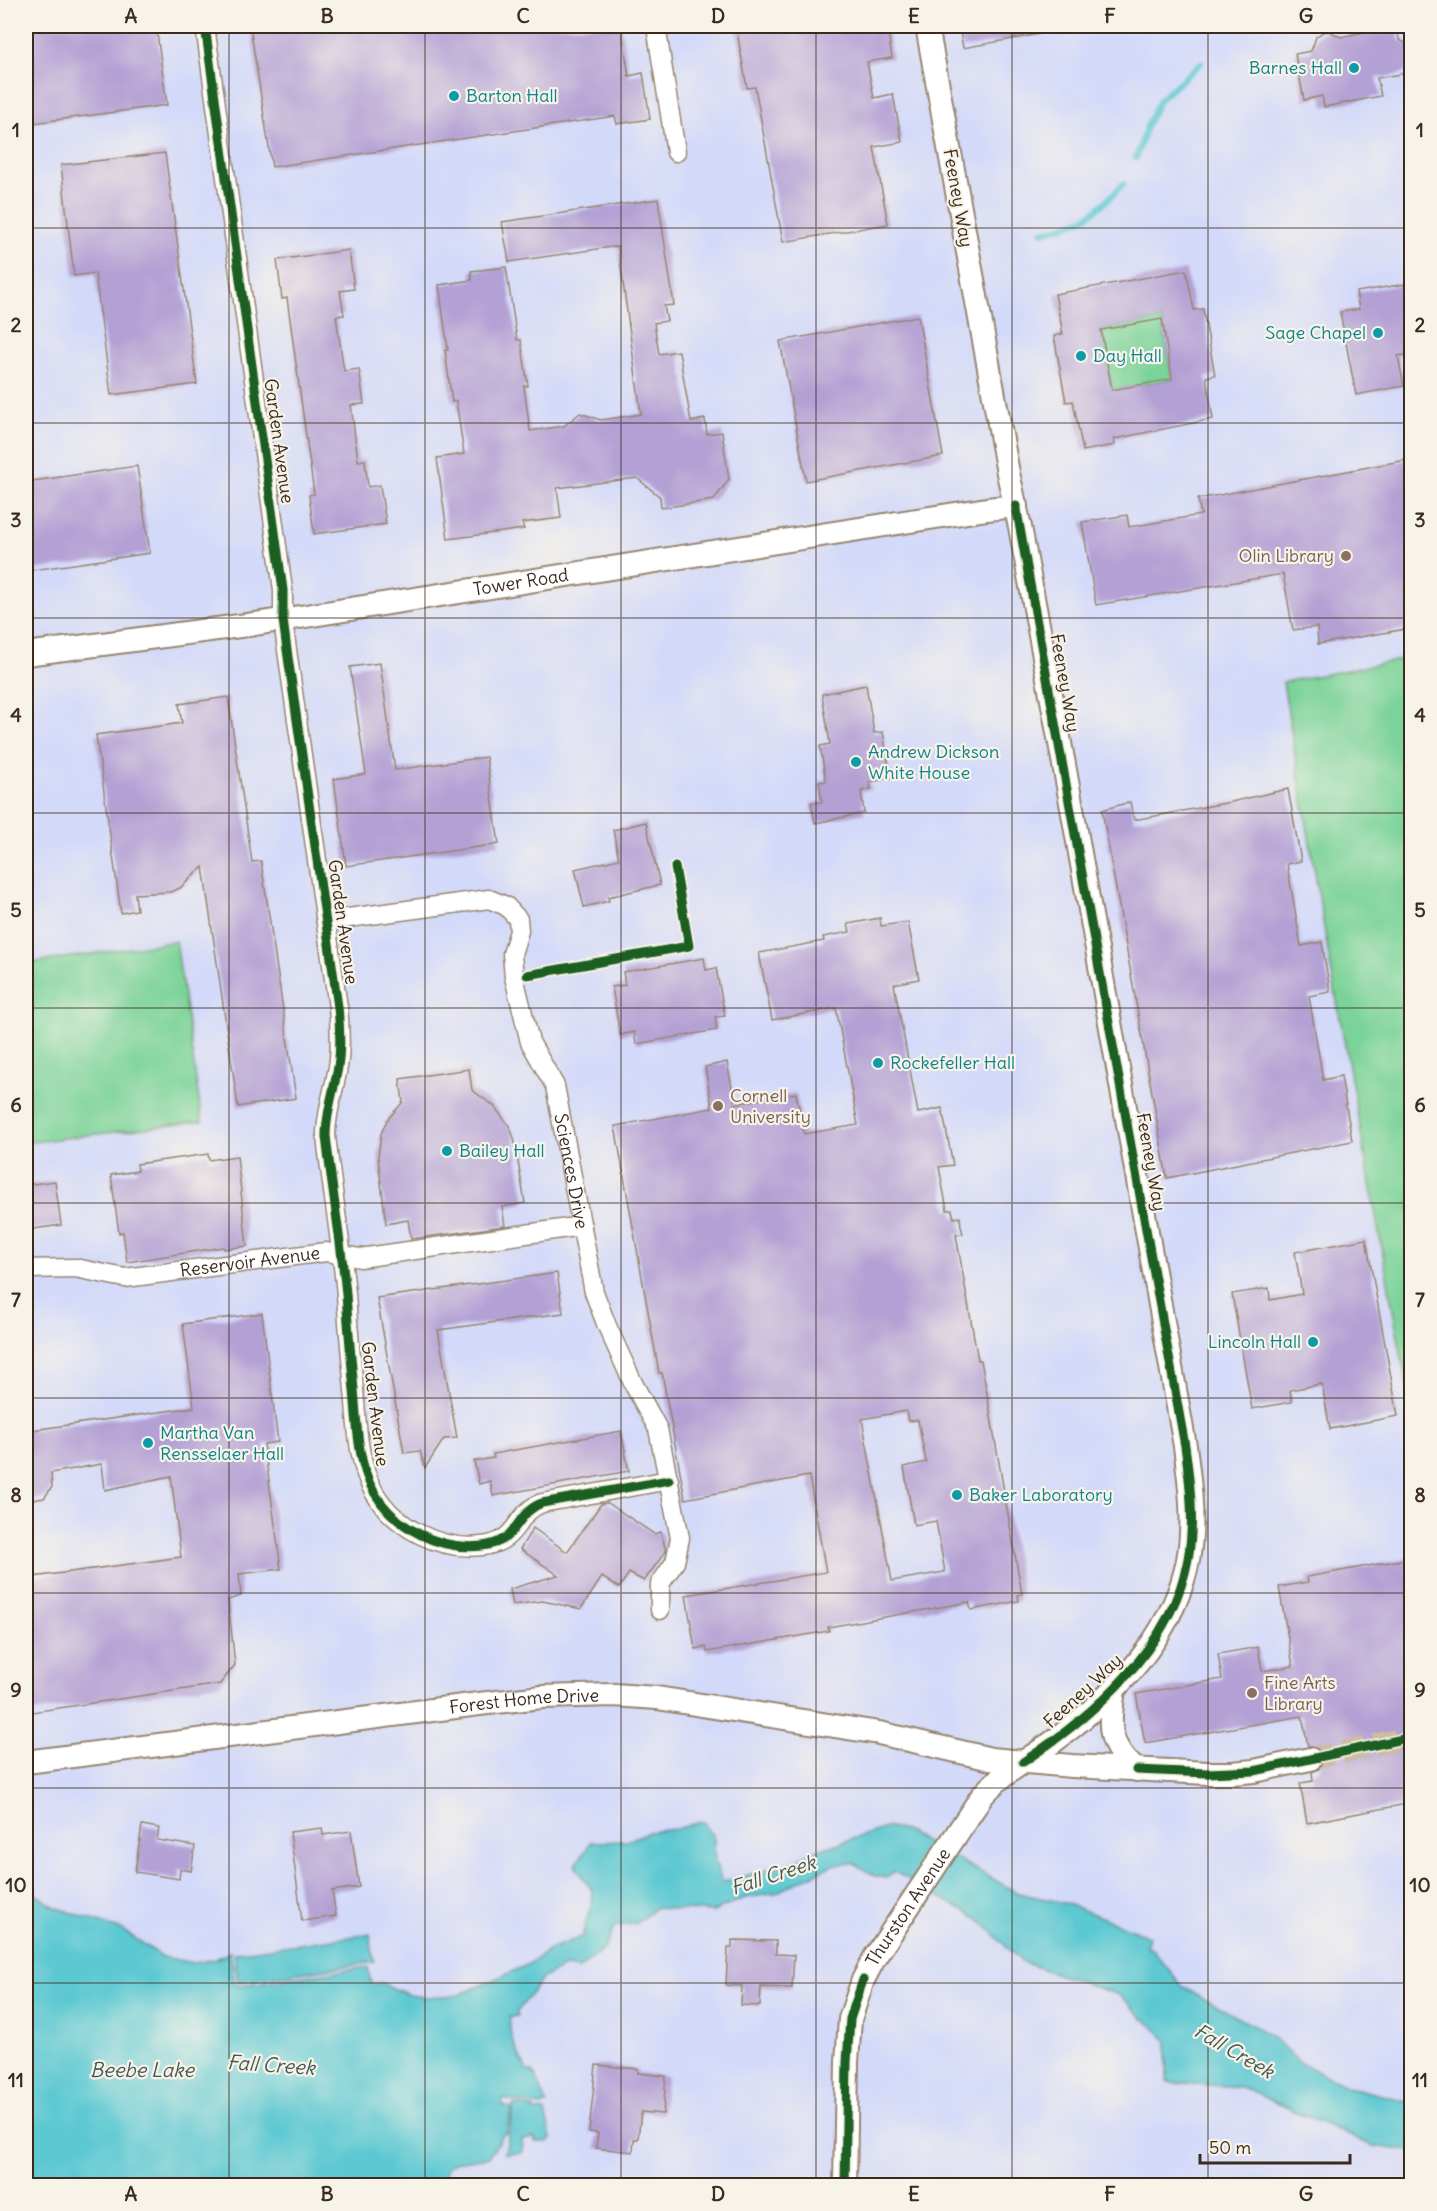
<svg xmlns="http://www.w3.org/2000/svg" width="1437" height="2211" font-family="Delius,sans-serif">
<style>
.built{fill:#d3d9f9}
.green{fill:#7ad398;stroke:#5a7e5b;stroke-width:1.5}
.water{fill:#5bc8d2;stroke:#4b7978;stroke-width:1.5}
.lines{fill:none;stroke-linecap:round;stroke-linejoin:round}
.stream{stroke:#5bc8d2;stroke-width:6}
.building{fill:#b3a0d4;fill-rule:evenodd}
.tertiary-tunnel{stroke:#cdbca1;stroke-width:22;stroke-dasharray:22 11;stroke-linecap:butt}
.minor-casing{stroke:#968570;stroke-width:21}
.tertiary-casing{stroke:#968570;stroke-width:26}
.minor{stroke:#fff;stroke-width:18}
.tertiary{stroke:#fff;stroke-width:22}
.cycleway-casing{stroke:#f7f3e8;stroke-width:13}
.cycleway{stroke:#1b5e20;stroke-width:9}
.grid{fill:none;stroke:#3b2a1e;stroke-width:1.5;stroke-opacity:0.55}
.culture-dot{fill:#0f9aa8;stroke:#f7f3e8;stroke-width:2}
.education-dot{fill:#8d6e63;stroke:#f7f3e8;stroke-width:2}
.labels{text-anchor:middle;stroke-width:4.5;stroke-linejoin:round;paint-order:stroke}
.culture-label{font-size:18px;fill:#0d838f;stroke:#f7f3e8;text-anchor:start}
.street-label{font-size:18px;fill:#3b2a1e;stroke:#f7f3e8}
.education-label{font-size:18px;fill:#785e54;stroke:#f7f3e8;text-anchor:start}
.water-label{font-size:20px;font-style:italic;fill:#455954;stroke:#f7f3e8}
.neatline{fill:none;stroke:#3b2a1e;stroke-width:2}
.grid-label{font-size:20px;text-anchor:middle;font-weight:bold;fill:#3b2a1e}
</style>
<rect width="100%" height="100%" fill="#f7f3e8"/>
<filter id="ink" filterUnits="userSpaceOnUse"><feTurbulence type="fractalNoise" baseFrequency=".0167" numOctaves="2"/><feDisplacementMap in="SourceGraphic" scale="12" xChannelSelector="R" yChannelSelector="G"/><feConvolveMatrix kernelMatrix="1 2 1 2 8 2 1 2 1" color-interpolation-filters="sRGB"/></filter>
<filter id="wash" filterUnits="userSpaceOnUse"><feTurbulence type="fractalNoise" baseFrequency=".008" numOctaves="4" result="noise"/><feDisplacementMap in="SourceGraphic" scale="24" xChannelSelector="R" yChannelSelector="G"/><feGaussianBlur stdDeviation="1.35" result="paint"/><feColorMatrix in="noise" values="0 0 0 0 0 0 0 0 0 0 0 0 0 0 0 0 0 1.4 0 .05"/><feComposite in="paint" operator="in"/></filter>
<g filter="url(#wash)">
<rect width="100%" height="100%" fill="#f1e0c2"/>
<rect class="built" x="26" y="26" width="1385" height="2159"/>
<g class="green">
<polygon points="1162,319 1172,379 1112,390 1101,330"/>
<polygon points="1411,658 1412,658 1411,1409 1330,963 1283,682"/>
<polygon points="176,941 202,1121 26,1143 26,964"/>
</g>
<g class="water">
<path d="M 703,1821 L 714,1838 L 715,1861 L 722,1882 L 789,1864 L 812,1852 L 889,1827 L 908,1832 L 1018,1893 L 1068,1904 L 1149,1936 L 1146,1947 L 1153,1950 L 1183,1987 L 1270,2035 L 1299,2062 L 1348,2087 L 1411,2102 L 1411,2151 L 1373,2146 L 1241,2087 L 1167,2082 L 1167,2040 L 1119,1995 L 1022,1962 L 979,1919 L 893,1871 L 887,1878 L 875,1876 L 854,1863 L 832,1865 L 775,1893 L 745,1898 L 713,1912 L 655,1908 L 637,1923 L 615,1926 L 605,1948 L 579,1969 L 564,1967 L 543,1978 L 517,2012 L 517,2016 L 510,2017 C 507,2038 519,2053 527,2071 L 531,2071 L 536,2076 L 547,2104 L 541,2106 L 503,2099 L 502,2106 L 512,2108 L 506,2134 L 503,2134 L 489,2157 L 455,2162 L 448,2166 L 441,2185 L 26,2185 L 26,1888 L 55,1907 L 122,1930 L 163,1957 L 193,1963 L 216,1959 L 230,1952 L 235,1986 L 368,1967 L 371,1984 L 381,1983 L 409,1995 L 426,1997 L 459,1995 L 527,1965 L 554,1947 L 582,1937 L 591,1905 L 592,1890 L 575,1866 L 591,1842 L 627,1841 L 648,1832 L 677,1829 Z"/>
<polygon points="370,1934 374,1962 238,1982 234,1953"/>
<polygon points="514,2104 534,2108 534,2111 545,2112 551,2139 548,2142 535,2142 535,2138 522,2139 523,2152 505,2154"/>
</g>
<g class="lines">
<g class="stream">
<polyline points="1136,158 1147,125 1160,99 1201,63"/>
<path d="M 1042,232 C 1085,222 1093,216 1123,184"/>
</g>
</g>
<g id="blocks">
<g class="building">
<polygon points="26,26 156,26 167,105 26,124"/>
<polygon points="250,26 621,26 629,76 643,73 650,119 617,124 615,116 272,167"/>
<polygon points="736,26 887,26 892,58 867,62 874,98 893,94 902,142 874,147 888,224 783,242 755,87 747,88"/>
<polygon points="959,26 1039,26 1040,34 963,48"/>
<polygon points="1391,26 1397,26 1399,40 1408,44 1412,48 1412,66 1401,74 1377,78 1381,96 1324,107 1322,96 1304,100 1295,54 1311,51 1316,37 1323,32 1329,31 1341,37"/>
<polygon points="165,153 197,384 111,395 95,273 74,276 61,165"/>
<polygon points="658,199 674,305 664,306 667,321 654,323 659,354 679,351 691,422 705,419 707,434 722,432 729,479 714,500 661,508 660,497 637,478 557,488 561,518 522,523 524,529 448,539 437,458 464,454 456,401 452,402 445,350 448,350 439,285 472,280 471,271 506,267 517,340 521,340 528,386 524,386 530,431 564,426 580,413 601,420 641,414 618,246 509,262 502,222"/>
<polygon points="349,250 354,289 340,291 344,315 336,316 344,371 359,369 364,404 351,405 358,461 365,460 368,487 380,485 386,524 314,534 309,495 314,494 287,298 282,299 277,260"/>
<path d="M 1186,270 L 1194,310 L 1203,309 L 1215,375 L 1206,377 L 1213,419 L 1114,439 L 1115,445 L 1083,451 L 1073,401 L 1066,402 L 1054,336 L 1063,334 L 1055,294 ZM 1162,319 L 1172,379 L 1112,390 L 1101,330 Z"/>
<polygon points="1412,283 1412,354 1398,356 1404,386 1356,395 1340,312 1359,309 1356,292"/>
<polygon points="918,316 943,456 806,481 780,341"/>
<polygon points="1412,459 1412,628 1318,644 1317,627 1293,630 1283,574 1096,605 1082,522 1127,515 1129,527 1201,515 1198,499"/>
<polygon points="137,466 150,553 26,571 26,482"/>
<polygon points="380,663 395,770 486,757 499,844 346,866 334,779 366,774 350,667"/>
<polygon points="866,685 874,733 883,732 891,778 869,782 871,789 861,791 864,813 815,823 811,803 822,802 819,782 826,781 820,746 830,744 822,694"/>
<polygon points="228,697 252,862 261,861 296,1098 238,1107 203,867 180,888 170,892 135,894 137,910 121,913 96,735 182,723 179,704"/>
<polygon points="1288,789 1301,861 1287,864 1301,946 1322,942 1330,992 1309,996 1323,1080 1341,1076 1352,1141 1167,1178 1102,810 1130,802 1134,820 1231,802"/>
<polygon points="646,822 660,885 608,897 609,901 584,907 575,869 619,859 613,830"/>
<path d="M 880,918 L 881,926 L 908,922 L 919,979 L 894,984 L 918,1113 L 942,1108 L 953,1165 L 939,1167 L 947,1210 L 952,1210 L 954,1218 L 960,1217 L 961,1226 L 963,1234 L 956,1235 L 978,1360 L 981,1360 L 1022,1594 L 1018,1595 L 1019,1601 L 971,1610 L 969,1602 L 828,1627 L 829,1631 L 707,1652 L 706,1647 L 695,1649 L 686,1595 L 826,1572 L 809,1476 L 685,1499 L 662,1373 L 659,1373 L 615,1126 L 712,1108 L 705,1067 L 727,1062 L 735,1104 L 796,1093 L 804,1134 L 858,1125 L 836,1008 L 772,1020 L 759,953 L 824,941 L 823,937 L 850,932 L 848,924 ZM 906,1411 L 908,1421 L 918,1420 L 926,1462 L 904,1467 L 914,1525 L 936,1521 L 945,1572 L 892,1581 L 862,1419 Z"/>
<polygon points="704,958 706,970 716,968 725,1016 715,1017 717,1030 636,1044 634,1032 620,1035 612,987 625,985 623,972"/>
<polygon points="469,1069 472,1090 494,1106 510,1127 514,1138 525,1203 502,1207 505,1226 411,1239 408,1220 386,1224 378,1157 381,1134 387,1120 403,1102 400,1079"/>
<polygon points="208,1154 209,1160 237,1156 247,1246 224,1249 223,1247 127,1262 123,1232 119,1233 111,1175 138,1171 137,1164"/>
<polygon points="55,1181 61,1225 26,1230 26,1185"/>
<polygon points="1366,1239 1398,1416 1330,1429 1322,1384 1290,1390 1292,1402 1252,1409 1232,1294 1269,1288 1270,1300 1302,1294 1295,1252"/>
<polygon points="557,1273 563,1313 438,1330 457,1438 444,1439 425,1468 420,1451 404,1453 377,1298"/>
<polygon points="262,1313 278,1442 264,1444 281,1569 239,1574 241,1596 228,1600 235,1665 220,1684 26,1713 26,1578 181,1557 171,1476 105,1490 102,1464 51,1473 52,1487 44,1498 26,1501 26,1431 194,1407 183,1324"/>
<polygon points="621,1431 629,1471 493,1496 490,1481 479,1484 474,1461 494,1458 493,1454"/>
<polygon points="608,1503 654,1534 661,1532 666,1551 644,1581 629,1573 619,1588 602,1577 581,1609 543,1601 513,1605 510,1589 558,1575 520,1549 533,1528 567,1552 601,1504"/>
<polygon points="1412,1558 1412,1803 1307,1823 1300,1783 1313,1781 1312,1772 1319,1769 1323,1757 1320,1750 1308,1746 1302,1716 1145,1743 1136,1694 1222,1679 1218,1654 1258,1647 1262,1671 1293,1666 1279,1587 1308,1582 1307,1577"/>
<polygon points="142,1825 159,1828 157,1840 195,1846 191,1871 180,1869 179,1879 135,1872"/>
<polygon points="322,1828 323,1835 351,1831 359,1887 332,1891 336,1916 302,1921 290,1832"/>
<polygon points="732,1940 776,1941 776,1954 794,1955 792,1988 761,1987 760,2006 741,2005 742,1986 726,1985 728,1947 732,1947"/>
<polygon points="596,2065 638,2069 638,2073 666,2076 663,2114 641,2112 638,2139 634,2139 633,2152 596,2148 598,2133 589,2132"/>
</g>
</g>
</g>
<g filter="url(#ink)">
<use href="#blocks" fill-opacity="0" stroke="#968570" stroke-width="1.5"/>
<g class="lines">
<polyline class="tertiary-tunnel" points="1310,1759 1412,1737"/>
<defs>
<g id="minor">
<path d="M 205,26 L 283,590 L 283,620 L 287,650 L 338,1007 C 340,1027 341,1047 338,1067 C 334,1091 326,1112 326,1136 C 332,1189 341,1242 346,1294 C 348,1326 351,1358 354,1390 C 357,1422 357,1462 374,1492 C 395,1528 440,1551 482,1546 C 520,1542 514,1513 542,1503 L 669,1480"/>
<polyline points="656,26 676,152"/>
<path id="s1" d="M 326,921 L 489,899 L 506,906 L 518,919 L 519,931 L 512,954 L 514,977 L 530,1042 L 555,1086 L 594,1292 L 607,1326 L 633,1383 L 658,1429 L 680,1538 L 675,1562 L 660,1584 L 660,1610"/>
<path id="s2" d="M 26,1269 L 75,1268 L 125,1278 L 326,1252 L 360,1258 L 582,1226"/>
</g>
<g id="tertiary">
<path id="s3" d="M 26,654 L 255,624 L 987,509 L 1016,506"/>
<path d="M 1114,1689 C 1109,1726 1106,1744 1136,1770"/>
<path id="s4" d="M 26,1762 L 479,1704 L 542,1697 L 613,1695 L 657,1698 L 879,1733 L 991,1759 L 1072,1766 L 1208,1773 L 1232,1773 L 1254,1771 L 1310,1759"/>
<path id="s5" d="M 845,2186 L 847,2062 L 850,2019 L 863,1980 L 875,1957 L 982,1796 C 1003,1771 1033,1758 1058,1738 C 1116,1694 1174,1634 1188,1560 C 1195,1522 1190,1484 1185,1446 L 1072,808 L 1020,527 L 1008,473 L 927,26"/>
</g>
</defs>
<use href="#minor" class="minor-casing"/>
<use href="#tertiary" class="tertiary-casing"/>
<use href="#minor" class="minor"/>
<use href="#tertiary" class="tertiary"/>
<defs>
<g id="cycleway">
<path d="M 205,26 L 283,590 L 283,620 L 287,650 L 338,1007 C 340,1027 341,1047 338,1067 C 334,1091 326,1112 326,1136 C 332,1189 341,1242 346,1294 C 348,1326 351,1358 354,1390 C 357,1422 357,1462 374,1492 C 395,1528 440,1551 482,1546 C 520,1542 514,1513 542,1503 L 669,1480"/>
<path d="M 1016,506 L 1185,1446 C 1190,1483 1195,1522 1188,1559 C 1172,1647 1093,1716 1023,1762"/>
<polyline points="527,975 689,946 675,867"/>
<polyline points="1136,1770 1208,1773 1254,1771 1412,1737"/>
<polyline points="845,2186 847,2062 850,2019 863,1980"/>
</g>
</defs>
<use href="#cycleway" class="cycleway-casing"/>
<use href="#cycleway" class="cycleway"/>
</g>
</g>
<path class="grid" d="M 229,26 L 229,2186M 425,26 L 425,2186M 621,26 L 621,2186M 816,26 L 816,2186M 1012,26 L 1012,2186M 1208,26 L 1208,2186M 26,228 L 1412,228M 26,423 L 1412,423M 26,618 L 1412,618M 26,813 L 1412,813M 26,1008 L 1412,1008M 26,1203 L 1412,1203M 26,1398 L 1412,1398M 26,1593 L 1412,1593M 26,1788 L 1412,1788M 26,1983 L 1412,1983"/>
<g class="culture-dot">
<circle cx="1354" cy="68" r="6"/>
<circle cx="454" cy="96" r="6"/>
<circle cx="1378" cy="333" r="6"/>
<circle cx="1081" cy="356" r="6"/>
<circle cx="856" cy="762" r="6"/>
<circle cx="878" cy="1063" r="6"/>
<circle cx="447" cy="1151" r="6"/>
<circle cx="1313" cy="1342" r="6"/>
<circle cx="148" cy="1443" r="6"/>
<circle cx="957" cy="1495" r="6"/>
</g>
<g class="education-dot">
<circle cx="1346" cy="556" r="6"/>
<circle cx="718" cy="1106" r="6"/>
<circle cx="1252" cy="1693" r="6"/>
</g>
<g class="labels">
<g class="culture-label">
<text x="1342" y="74" text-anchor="end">Barnes Hall</text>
<text x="466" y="102">Barton Hall</text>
<text x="1366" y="339" text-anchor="end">Sage Chapel</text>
<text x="1093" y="362">Day Hall</text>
<text x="868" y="758">Andrew Dickson<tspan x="868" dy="21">White House</tspan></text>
<text x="890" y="1069">Rockefeller Hall</text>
<text x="459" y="1157">Bailey Hall</text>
<text x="1301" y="1348" text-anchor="end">Lincoln Hall</text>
<text x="160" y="1439">Martha Van<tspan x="160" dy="21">Rensselaer Hall</tspan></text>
<text x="969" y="1501">Baker Laboratory</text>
</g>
<g class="street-label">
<text transform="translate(958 198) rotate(80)" y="6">Feeney Way</text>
<text transform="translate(279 441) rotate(82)" y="6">Garden Avenue</text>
<text dy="6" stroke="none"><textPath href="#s3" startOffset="500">Tower Road</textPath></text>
<text transform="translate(1065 683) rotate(80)" y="6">Feeney Way</text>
<text transform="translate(343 922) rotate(82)" y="6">Garden Avenue</text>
<text transform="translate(1151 1162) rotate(80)" y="6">Feeney Way</text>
<text dy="6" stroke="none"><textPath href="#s1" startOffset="464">Sciences Drive</textPath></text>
<text dy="6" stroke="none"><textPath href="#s2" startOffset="226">Reservoir Avenue</textPath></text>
<text transform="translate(375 1404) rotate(83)" y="6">Garden Avenue</text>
<text transform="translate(1083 1691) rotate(-43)" y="6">Feeney Way</text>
<text dy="6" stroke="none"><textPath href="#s4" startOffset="502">Forest Home Drive</textPath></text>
<text dy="6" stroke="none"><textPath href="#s5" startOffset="294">Thurston Avenue</textPath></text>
</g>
<g class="education-label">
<text x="1334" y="562" text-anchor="end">Olin Library</text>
<text x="730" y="1102">Cornell<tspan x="730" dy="21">University</tspan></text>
<text x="1264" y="1689">Fine Arts<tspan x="1264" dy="21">Library</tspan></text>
</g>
<g class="water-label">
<text transform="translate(773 1875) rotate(-18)" y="7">Fall Creek</text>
<text transform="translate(1234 2051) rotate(30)" y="7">Fall Creek</text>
<text transform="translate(271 2065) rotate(4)" y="7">Fall Creek</text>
<text x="142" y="2077">Beebe Lake</text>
</g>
</g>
<rect width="1437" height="2211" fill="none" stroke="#f7f3e8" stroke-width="66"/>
<path d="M1200 2154v9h150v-9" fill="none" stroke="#3b2a1e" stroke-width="3"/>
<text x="1209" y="2154" font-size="18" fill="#3b2a1e" stroke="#f7f3e8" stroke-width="4.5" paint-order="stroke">50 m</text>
<rect x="33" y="33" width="1371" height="2145" class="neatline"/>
<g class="grid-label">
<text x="131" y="23">A</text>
<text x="327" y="23">B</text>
<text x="523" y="23">C</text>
<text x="718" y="23">D</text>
<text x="914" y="23">E</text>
<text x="1110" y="23">F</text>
<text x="1306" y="23">G</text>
<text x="16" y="137">1</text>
<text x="1420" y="137">1</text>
<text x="16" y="332">2</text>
<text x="1420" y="332">2</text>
<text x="16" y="527">3</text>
<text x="1420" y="527">3</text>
<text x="16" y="722">4</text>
<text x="1420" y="722">4</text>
<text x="16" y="917">5</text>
<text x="1420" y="917">5</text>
<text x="16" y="1112">6</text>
<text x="1420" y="1112">6</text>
<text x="16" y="1307">7</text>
<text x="1420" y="1307">7</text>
<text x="16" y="1502">8</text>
<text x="1420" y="1502">8</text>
<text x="16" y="1697">9</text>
<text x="1420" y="1697">9</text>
<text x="16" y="1892">10</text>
<text x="1420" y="1892">10</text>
<text x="16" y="2087">11</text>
<text x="1420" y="2087">11</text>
<text x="131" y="2201">A</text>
<text x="327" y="2201">B</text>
<text x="523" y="2201">C</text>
<text x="718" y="2201">D</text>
<text x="914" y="2201">E</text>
<text x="1110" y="2201">F</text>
<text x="1306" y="2201">G</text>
</g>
</svg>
